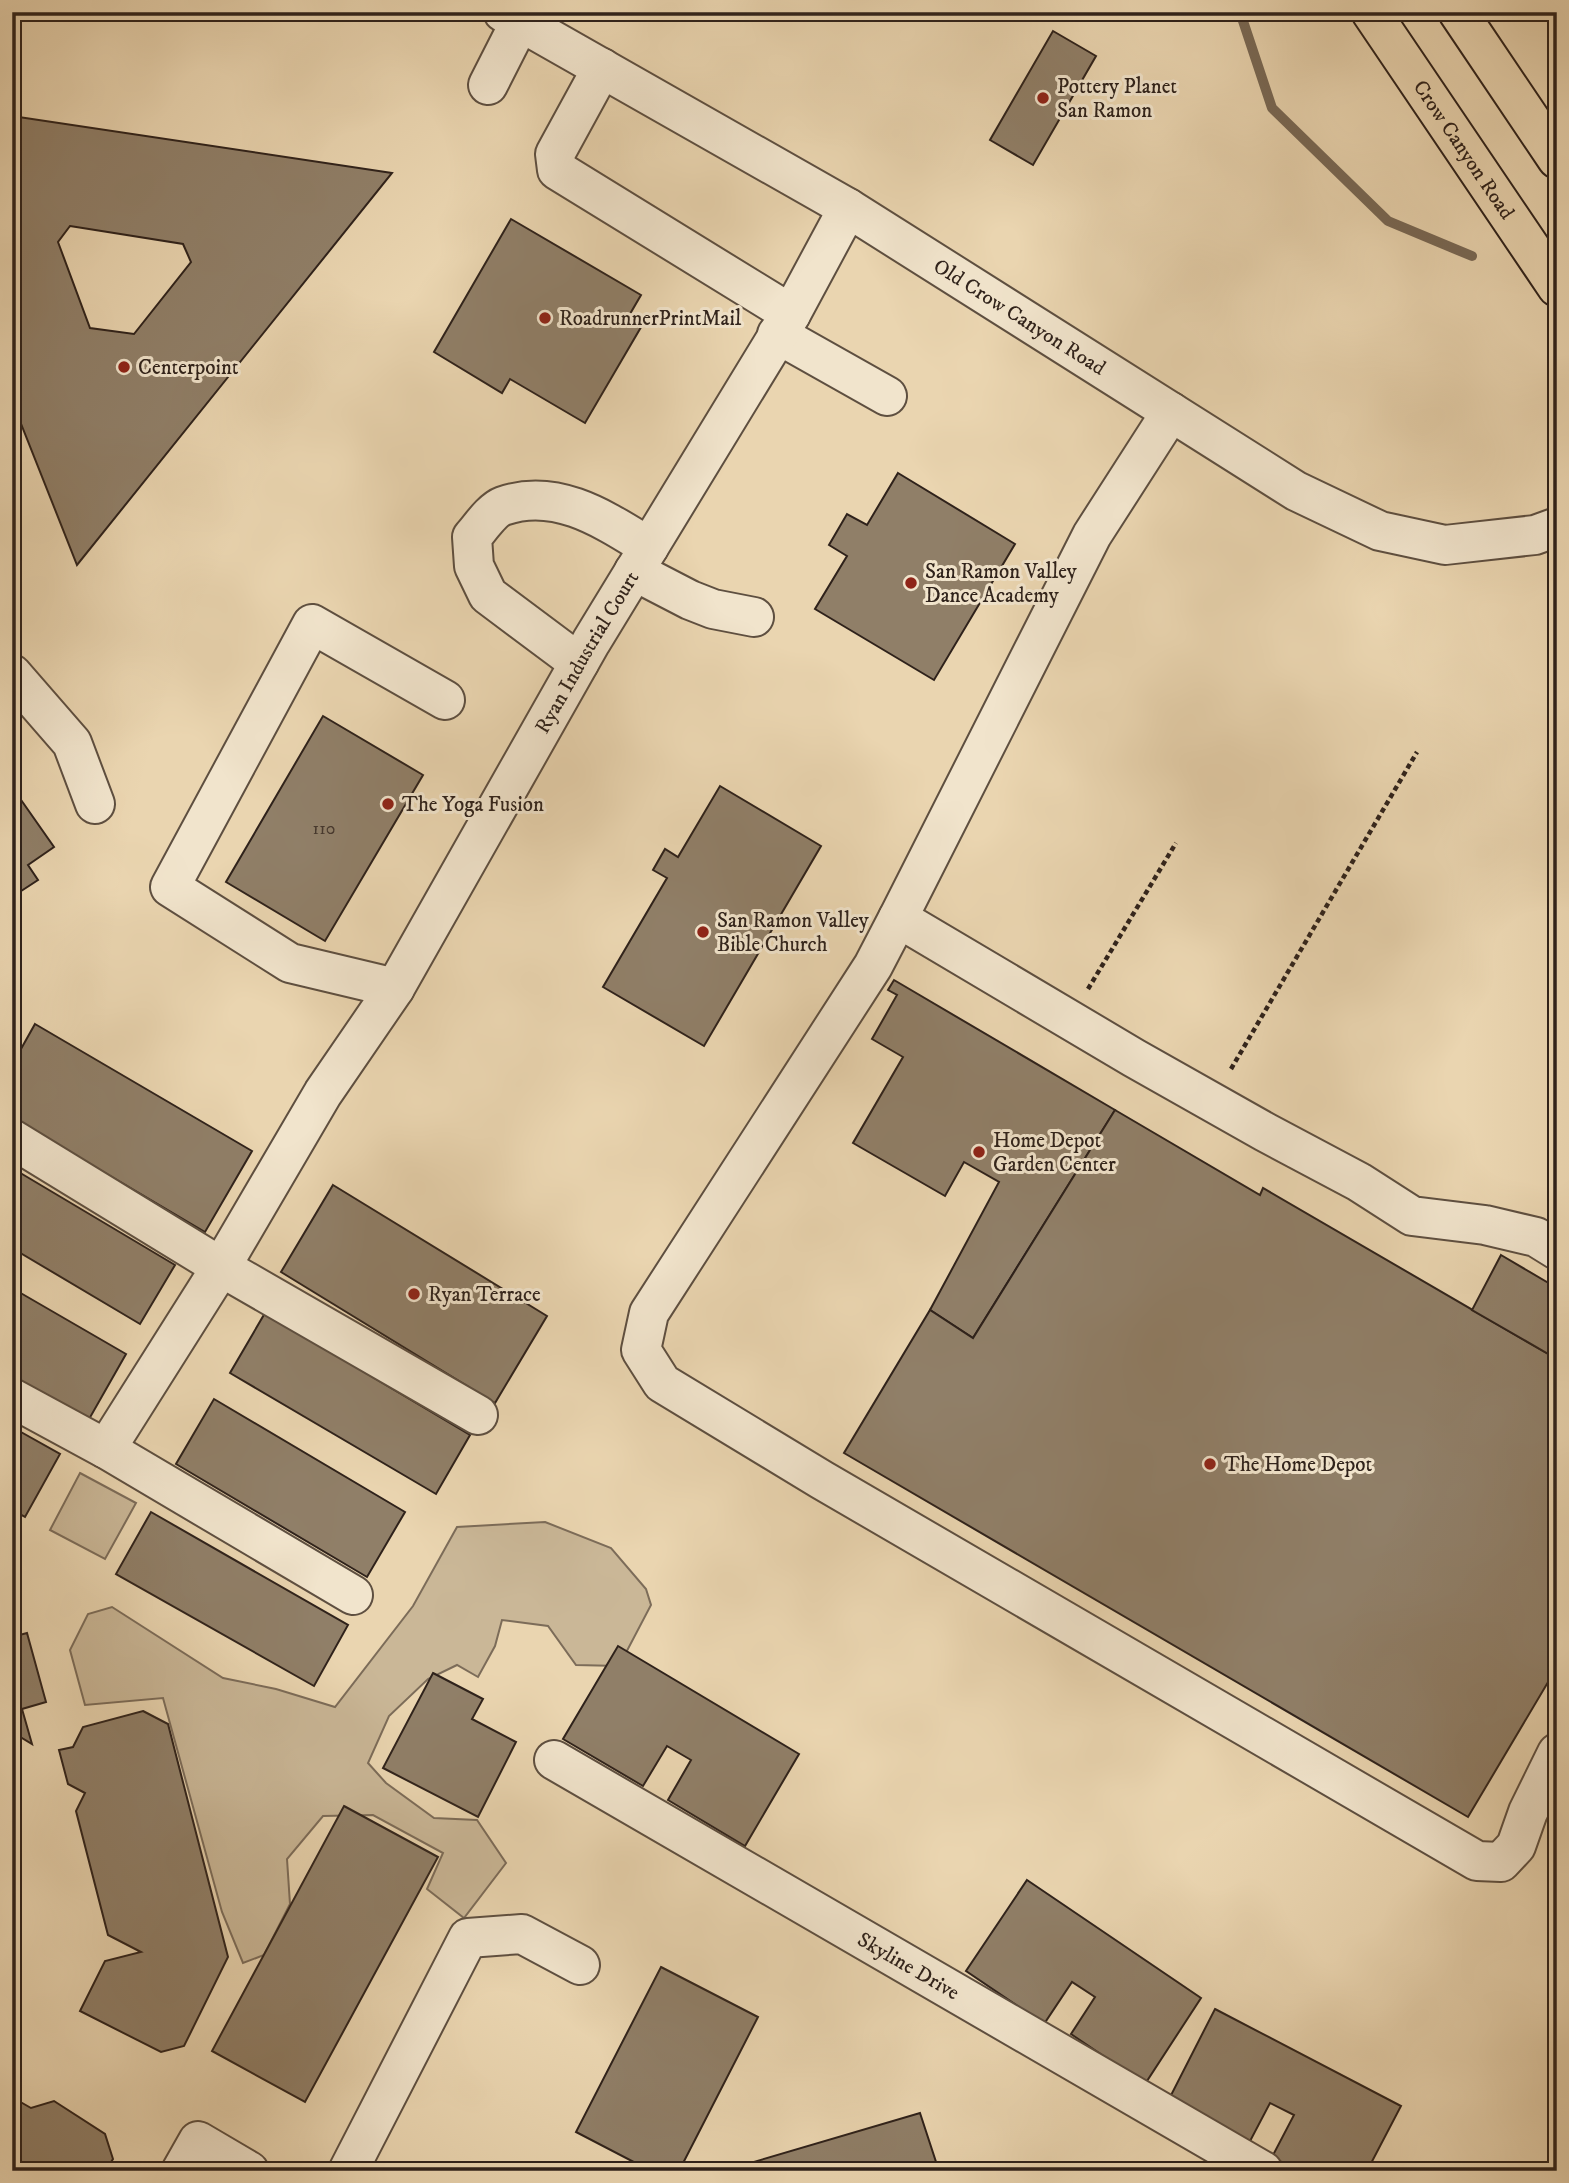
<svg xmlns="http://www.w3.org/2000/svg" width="1569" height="2183" font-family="'IM FELL DW Pica',serif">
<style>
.green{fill:#cab797;stroke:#7c6c59;stroke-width:2}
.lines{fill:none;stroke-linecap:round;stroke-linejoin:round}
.stream{stroke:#796956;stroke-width:10}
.building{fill:#907f68;stroke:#2f221b;stroke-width:2;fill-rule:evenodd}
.minor-casing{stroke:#5e4f40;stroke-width:42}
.major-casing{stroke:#2f221b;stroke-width:42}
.path{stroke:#2f221b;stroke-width:4.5;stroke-dasharray:5 3.5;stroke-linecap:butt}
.minor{stroke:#f1e4cc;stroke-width:38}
.major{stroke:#ead5b0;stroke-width:38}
.poi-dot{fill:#8f2418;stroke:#f1e4cc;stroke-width:2.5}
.labels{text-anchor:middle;stroke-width:6;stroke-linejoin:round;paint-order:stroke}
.number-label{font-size:18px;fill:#47392e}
.poi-label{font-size:21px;fill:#2f221b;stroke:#f1e4cc;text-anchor:start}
.street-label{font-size:21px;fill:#2f221b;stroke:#f1e4cc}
</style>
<rect width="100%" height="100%" fill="#ead5b0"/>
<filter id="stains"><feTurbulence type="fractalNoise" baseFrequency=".00286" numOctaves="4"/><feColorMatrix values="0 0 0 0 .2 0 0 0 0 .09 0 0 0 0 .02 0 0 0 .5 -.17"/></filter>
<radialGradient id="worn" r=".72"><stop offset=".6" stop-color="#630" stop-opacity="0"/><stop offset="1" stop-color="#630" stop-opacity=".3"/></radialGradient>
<g class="green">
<polygon points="80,1473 136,1503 105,1559 50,1530"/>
<polygon points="545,1522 611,1548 646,1589 651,1605 619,1666 576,1665 548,1626 502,1620 495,1646 478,1677 457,1665 428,1679 389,1716 368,1763 386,1783 434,1818 477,1820 506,1863 464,1918 427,1889 443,1853 373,1815 323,1816 287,1859 290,1904 264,1955 243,1963 222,1912 163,1698 85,1705 70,1650 88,1614 112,1607 223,1678 276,1689 335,1707 413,1606 457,1527"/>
</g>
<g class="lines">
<polyline class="stream" points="1240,12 1272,108 1388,221 1472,256"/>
</g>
<g class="building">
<polygon points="1053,31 1096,56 1033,165 990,140"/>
<path d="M 12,116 L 392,173 L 77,565 L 12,401 ZM 70,226 L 183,244 L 191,262 L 134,334 L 90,328 L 58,242 Z"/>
<polygon points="511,219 641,295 630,314 644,322 585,423 510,379 502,393 434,352"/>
<polygon points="898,473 1015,544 934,680 815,609 847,556 829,545 847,514 867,525"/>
<polygon points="323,716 423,775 325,941 226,882"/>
<polygon points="720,786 821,846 704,1046 603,987 667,878 653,870 665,849 678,857"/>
<polygon points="12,787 54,847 28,865 38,880 12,897"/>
<polygon points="894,980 1115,1110 973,1338 930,1310 999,1182 964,1162 945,1196 853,1143 903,1057 872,1039 897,995 888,990"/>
<polygon points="35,1024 252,1151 205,1232 12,1118 12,1065"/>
<polygon points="1115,1110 1260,1195 1263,1188 1557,1359 1557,1667 1468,1817 844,1453 930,1310 973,1338"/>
<polygon points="12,1168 175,1265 140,1324 12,1248"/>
<polygon points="333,1185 547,1316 495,1403 281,1272"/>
<polygon points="1501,1255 1557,1288 1557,1359 1472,1310"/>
<polygon points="12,1288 126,1354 88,1421 12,1377"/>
<polygon points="265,1313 470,1435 436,1494 230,1373"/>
<polygon points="214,1399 405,1512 367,1577 176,1464"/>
<polygon points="12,1427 60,1454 25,1517 12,1510"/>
<polygon points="151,1512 348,1625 314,1686 116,1574"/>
<polygon points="27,1633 46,1702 22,1709 32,1744 12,1732 12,1637"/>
<polygon points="618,1646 799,1754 745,1846 668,1800 691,1760 667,1746 643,1786 563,1739"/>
<polygon points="433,1673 483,1699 472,1719 516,1742 478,1817 383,1768"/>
<polygon points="143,1711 168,1724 228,1957 184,2046 161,2052 80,2011 105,1961 141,1952 108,1935 76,1811 85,1793 68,1784 59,1750 73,1747 83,1727"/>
<polygon points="344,1806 438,1857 305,2102 212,2051"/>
<polygon points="1027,1880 1201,1998 1145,2084 1071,2034 1095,1997 1072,1982 1044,2024 966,1971"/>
<polygon points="661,1967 758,2017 679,2171 651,2171 576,2132"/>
<polygon points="1215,2009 1401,2106 1367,2171 1298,2171 1272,2157 1294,2115 1270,2103 1248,2145 1167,2103"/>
<polygon points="17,2100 31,2108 54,2101 105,2134 113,2159 105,2171 12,2169 12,2108"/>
<polygon points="920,2113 939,2171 723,2171"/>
</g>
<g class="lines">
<defs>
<g id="minor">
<path id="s1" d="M 503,12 L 848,208 L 1296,491 L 1380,531 L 1445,545 L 1535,535 L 1557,527"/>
<polyline points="602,68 555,154 557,170 791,314"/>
<polyline points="488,85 520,22"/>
<polyline points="777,334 887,396"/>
<polyline points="1171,412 1092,535 898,918 1134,1058 1265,1132 1359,1182 1412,1216 1485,1225 1536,1237 1557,1250"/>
<polyline points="634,571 690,600 713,609 754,617"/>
<path d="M 579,663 L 488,595 L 474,566 L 472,537 C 480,528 492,510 503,506 C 557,487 605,520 649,547"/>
<polyline points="12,674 72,743 95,804"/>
<polyline points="898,918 873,966 649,1313 641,1350 662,1383 822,1480 1477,1861 1501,1862 1516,1846 1528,1812 1557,1753"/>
<polyline points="395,988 290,963 170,887 312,624 445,700"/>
<polyline points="12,1139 221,1267 478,1415"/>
<polyline points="12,1398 106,1449 353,1595"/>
<path id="s2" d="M 106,1449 L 221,1267 L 323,1093 L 395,988 L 591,642 L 791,314 L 848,208"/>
<path id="s3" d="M 554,1760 L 1263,2171"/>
<polyline points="181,2171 198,2141 249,2171"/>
<polyline points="348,2171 468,1938 522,1934 580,1965"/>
</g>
<g id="major">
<path id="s4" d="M 1371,12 L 1557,287"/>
<polyline points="1458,12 1557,159"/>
</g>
</defs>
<use href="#minor" class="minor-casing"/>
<use href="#major" class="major-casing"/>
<g class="path">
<polyline points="1088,989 1176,843"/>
<polyline points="1231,1069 1417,752"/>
</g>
<use href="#minor" class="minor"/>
<use href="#major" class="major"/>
</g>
<g class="poi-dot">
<circle cx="1043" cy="98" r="7"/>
<circle cx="545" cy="318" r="7"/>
<circle cx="124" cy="367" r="7"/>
<circle cx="911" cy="583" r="7"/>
<circle cx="388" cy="804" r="7"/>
<circle cx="703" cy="932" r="7"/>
<circle cx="979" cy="1152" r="7"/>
<circle cx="414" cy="1294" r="7"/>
<circle cx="1210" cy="1464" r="7"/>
</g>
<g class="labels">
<g class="number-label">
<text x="324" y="834">110</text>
</g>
<g class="poi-label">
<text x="1057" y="93">Pottery Planet<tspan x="1057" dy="24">San Ramon</tspan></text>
<text x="559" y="325">RoadrunnerPrintMail</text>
<text x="138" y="374">Centerpoint</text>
<text x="925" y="578">San Ramon Valley<tspan x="925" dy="24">Dance Academy</tspan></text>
<text x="402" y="811">The Yoga Fusion</text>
<text x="717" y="927">San Ramon Valley<tspan x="717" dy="24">Bible Church</tspan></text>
<text x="993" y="1147">Home Depot<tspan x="993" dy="24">Garden Center</tspan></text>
<text x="428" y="1301">Ryan Terrace</text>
<text x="1224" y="1471">The Home Depot</text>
</g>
<g class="street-label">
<text dy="7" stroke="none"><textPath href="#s4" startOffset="166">Crow Canyon Road</textPath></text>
<text dy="7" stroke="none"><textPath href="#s1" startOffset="600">Old Crow Canyon Road</textPath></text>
<text dy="7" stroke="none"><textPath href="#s2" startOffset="931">Ryan Industrial Court</textPath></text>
<text dy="7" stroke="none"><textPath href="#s3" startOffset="410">Skyline Drive</textPath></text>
</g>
</g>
<rect width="1569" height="2183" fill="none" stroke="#ead5b0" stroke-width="42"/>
<rect x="14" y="14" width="1541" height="2155" fill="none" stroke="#2f221b" stroke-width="3.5"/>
<rect x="21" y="21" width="1527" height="2141" fill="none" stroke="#2f221b" stroke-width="2"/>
<rect width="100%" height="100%" filter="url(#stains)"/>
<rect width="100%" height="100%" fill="url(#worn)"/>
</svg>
